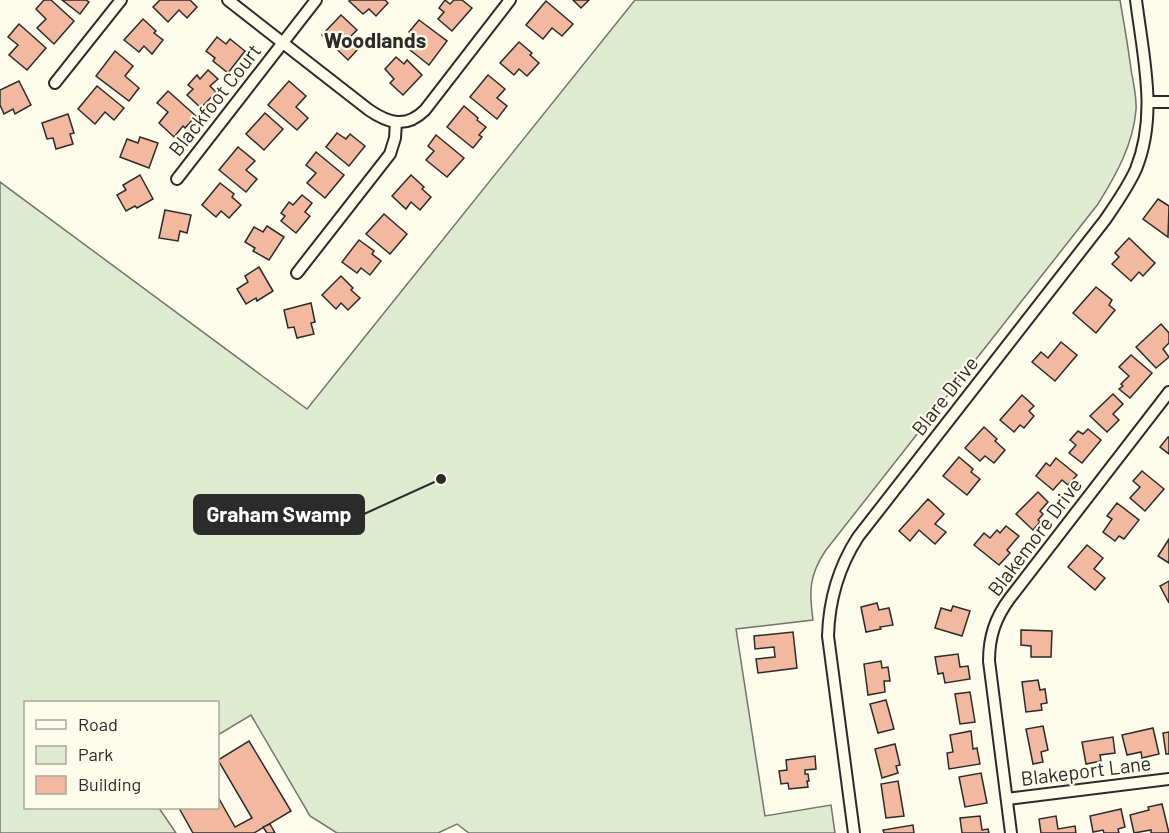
<svg xmlns="http://www.w3.org/2000/svg" width="1169" height="833" font-family="Barlow,sans-serif">
<style>
.green{fill:#deebd1;stroke:#74746e;stroke-width:1.5}
.building{fill:#f2b8a0;stroke:#2b2b2b;stroke-width:1.5}
.lines{fill:none;stroke-linecap:round;stroke-linejoin:round}
.minor-casing{stroke:#2b2b2b;stroke-width:14}
.minor{stroke:#fdfbea;stroke-width:10}
.labels{text-anchor:middle;stroke-width:4.5;stroke-linejoin:round;paint-order:stroke}
.street-label{font-size:20px;fill:#2b2b2b;stroke:#fdfbea}
.neighbourhood-label{font-size:21px;font-weight:bold;fill:#2b2b2b;stroke:#fdfbea}
.leader{fill:none;stroke:#2b2b2b;stroke-width:2}
.callout-dot{fill:#2b2b2b;stroke:#fdfbea;stroke-width:2}
.callout{fill:#2b2b2b;stroke:#2b2b2b;stroke-width:2}
.callout-label{font-size:21px;text-anchor:middle;font-weight:bold;fill:#fff}
</style>
<rect width="100%" height="100%" fill="#fdfbea"/>
<path class="green" d="M 635,0 L 1120,0 C 1124,23 1128,46 1131,69 C 1133,82 1137,97 1136,110 C 1133,145 1116,175 1098,204 L 826,550 C 809,575 809,591 813,620 L 736,629 L 765,816 L 831,805 L 835,833 L 469,833 L 457,824 L 438,833 L 337,833 L 310,816 L 251,715 L 218,735 L 218,702 L 26,702 L 26,808 L 159,808 L 176,833 L 0,833 L 0,182 L 307,409 Z"/>
<g class="building">
<polygon points="44,0 51,0 74,21 54,44 37,28 46,19 36,9"/>
<polygon points="62,0 86,0 89,2 80,14"/>
<polygon points="160,0 190,0 197,7 187,18 179,10 168,22 153,7"/>
<polygon points="350,0 385,0 388,3 376,16 369,9 363,14 349,1"/>
<polygon points="445,0 450,4 454,0 462,0 472,8 452,31 438,19 444,12 439,8"/>
<polygon points="573,0 589,0 581,8"/>
<polygon points="546,1 573,24 562,36 552,28 543,39 526,25"/>
<polygon points="341,15 357,30 348,39 358,49 348,60 322,35"/>
<polygon points="143,19 156,31 154,33 163,40 152,54 144,46 139,52 124,40"/>
<polygon points="419,20 447,41 429,65 410,50 419,40 409,32"/>
<polygon points="19,24 46,48 27,70 9,55 18,45 8,37"/>
<polygon points="217,37 226,44 230,39 245,51 228,73 213,61 215,58 206,51"/>
<polygon points="519,42 532,53 530,55 539,63 527,76 519,69 514,75 500,63"/>
<polygon points="115,51 133,66 125,76 139,88 129,101 96,76"/>
<polygon points="396,57 404,64 407,60 422,75 403,95 390,83 394,79 385,69"/>
<polygon points="208,70 218,79 210,86 216,92 201,108 187,95 193,89 188,85 197,75 200,79"/>
<polygon points="488,75 505,89 497,98 507,106 497,119 470,97"/>
<polygon points="19,81 31,105 15,114 13,109 4,114 0,105 0,90"/>
<polygon points="289,81 306,96 296,107 308,118 297,130 268,105"/>
<polygon points="97,86 124,108 114,120 105,112 95,124 78,109"/>
<polygon points="168,91 196,116 185,128 183,126 174,137 159,123 168,112 157,103"/>
<polygon points="464,106 478,118 477,120 486,127 479,135 482,137 473,148 447,127"/>
<polygon points="265,113 283,129 264,150 246,134"/>
<polygon points="68,114 74,133 70,134 73,144 56,149 53,138 47,139 42,123"/>
<polygon points="337,133 346,139 350,134 365,146 349,166 326,147"/>
<polygon points="436,135 464,158 447,177 426,160 434,151 428,146"/>
<polygon points="140,137 158,143 149,168 120,157 127,139 138,143"/>
<polygon points="238,147 255,161 246,170 257,179 246,192 219,170"/>
<polygon points="316,152 344,175 325,198 307,183 316,173 306,165"/>
<polygon points="140,175 153,199 137,208 135,206 126,211 117,195 126,190 123,185"/>
<polygon points="411,175 424,187 422,189 431,197 420,210 411,202 406,209 392,196"/>
<polygon points="220,183 234,194 232,197 241,205 229,218 221,211 216,217 202,205"/>
<polygon points="302,195 312,203 305,212 310,216 296,233 281,221 285,216 281,213 289,202 293,205"/>
<polygon points="1158,199 1169,206 1168,237 1143,219"/>
<polygon points="165,210 191,215 187,233 180,231 178,241 159,238"/>
<polygon points="384,214 407,234 390,254 366,234"/>
<polygon points="267,226 284,237 269,260 253,251 255,248 245,242 254,227 263,232"/>
<polygon points="1129,238 1155,263 1143,276 1139,272 1131,281 1112,264 1119,257 1115,253"/>
<polygon points="359,240 374,251 372,254 381,261 370,275 361,268 357,273 342,262"/>
<polygon points="259,267 273,291 257,301 256,298 246,304 237,289 248,282 245,276"/>
<polygon points="341,276 353,288 351,290 360,298 348,310 341,303 336,309 322,295"/>
<polygon points="1096,287 1112,300 1109,305 1115,310 1096,333 1073,313"/>
<polygon points="311,303 315,322 311,323 314,334 297,338 294,327 288,328 284,310"/>
<polygon points="1161,324 1169,333 1169,343 1163,349 1169,357 1156,368 1136,347"/>
<polygon points="1061,342 1077,355 1055,381 1032,362 1041,352 1048,358"/>
<polygon points="1131,355 1152,373 1130,398 1119,389 1123,386 1121,384 1129,376 1119,367"/>
<polygon points="1113,394 1123,404 1113,414 1119,420 1107,432 1090,416"/>
<polygon points="1022,395 1034,406 1029,411 1034,416 1024,428 1020,425 1014,432 1000,420"/>
<polygon points="984,427 997,439 995,441 1005,450 994,463 985,456 980,461 965,448"/>
<polygon points="1088,429 1101,440 1082,463 1069,453 1076,445 1070,440 1078,431 1083,434"/>
<polygon points="1168,437 1169,437 1169,454 1160,447"/>
<polygon points="959,457 973,469 971,472 980,479 967,495 943,476"/>
<polygon points="1056,458 1077,475 1068,485 1062,480 1053,490 1036,476 1046,463 1050,466"/>
<polygon points="1142,471 1164,489 1145,511 1130,498 1140,487 1133,481"/>
<polygon points="1038,492 1048,502 1040,511 1043,514 1038,520 1040,522 1033,530 1016,514"/>
<polygon points="928,499 944,514 935,524 946,532 935,544 919,530 910,541 899,531"/>
<polygon points="1117,503 1139,520 1124,539 1119,536 1115,541 1103,532 1112,519 1107,516"/>
<polygon points="1006,526 1019,536 1007,550 1010,553 999,565 974,545 984,533 990,538 997,530 1000,533"/>
<polygon points="1169,539 1169,563 1158,556"/>
<polygon points="1087,545 1103,558 1094,569 1105,578 1095,590 1068,567"/>
<polygon points="1169,581 1169,603 1160,586"/>
<polygon points="877,603 879,610 889,608 893,625 880,627 881,629 866,632 861,607"/>
<polygon points="953,606 970,611 962,636 935,628 941,608 951,611"/>
<polygon points="1021,630 1052,631 1051,657 1031,657 1031,646 1021,645"/>
<polygon points="793,632 797,668 758,673 756,659 775,657 774,647 755,649 754,636"/>
<polygon points="958,654 960,667 968,666 970,679 945,683 943,673 938,674 935,657"/>
<polygon points="881,661 882,668 888,667 890,681 884,681 885,692 868,695 864,664"/>
<polygon points="1038,680 1040,690 1045,689 1047,703 1041,704 1042,710 1026,712 1022,682"/>
<polygon points="970,692 975,722 960,724 955,694"/>
<polygon points="886,700 894,729 878,733 870,704"/>
<polygon points="1043,726 1048,750 1041,752 1043,762 1033,764 1026,729"/>
<polygon points="1153,728 1159,754 1142,758 1141,752 1127,755 1122,735"/>
<polygon points="971,731 973,749 977,748 980,764 949,769 947,753 953,752 950,735"/>
<polygon points="1169,732 1169,754 1166,754 1163,733"/>
<polygon points="1113,737 1115,753 1100,755 1101,761 1086,764 1082,742"/>
<polygon points="249,741 291,811 254,833 193,833 179,808 218,808 218,797 235,827 252,818 218,760"/>
<polygon points="895,744 900,765 896,766 898,773 882,778 875,749"/>
<polygon points="815,756 816,769 805,770 805,774 808,774 809,781 807,781 808,787 789,789 788,783 781,784 779,771 787,770 786,760"/>
<polygon points="981,773 987,803 965,807 959,777"/>
<polygon points="898,781 904,816 886,818 881,784"/>
<polygon points="1162,804 1169,833 1151,833 1151,830 1134,833 1130,815 1149,810 1148,807"/>
<polygon points="1121,809 1125,827 1118,829 1119,833 1104,833 1103,830 1093,832 1090,816"/>
<polygon points="980,816 982,830 988,829 989,833 962,833 960,818"/>
<polygon points="1056,816 1058,829 1075,826 1076,833 1041,833 1039,819"/>
<polygon points="270,824 275,833 267,833 263,827"/>
<polygon points="913,825 914,833 884,833 883,830"/>
</g>
<g class="lines">
<defs>
<g id="minor">
<path d="M 228,0 L 369,110 C 388,123 406,129 425,110 L 510,0"/>
<polyline points="55,83 121,0"/>
<polyline points="1148,102 1169,102"/>
<polyline points="177,179 316,0"/>
<polyline points="297,273 390,154 395,138 396,122"/>
<polyline points="1007,799 1169,779"/>
<path d="M 854,833 L 828,636 C 829,600 838,568 858,537 L 1105,220 C 1116,204 1128,187 1136,169 C 1158,115 1143,56 1136,0"/>
<path d="M 1011,833 L 989,661 C 989,637 995,618 1010,598 L 1169,392"/>
</g>
</defs>
<use href="#minor" class="minor-casing"/>
<use href="#minor" class="minor"/>
</g>
<g class="labels">
<g class="street-label">
<text transform="translate(215 100) rotate(-52)" y="7">Blackfoot Court</text>
<text transform="translate(945 396) rotate(-52)" y="7">Blare Drive</text>
<text transform="translate(1035 537) rotate(-53)" y="7">Blakemore Drive</text>
<text transform="translate(1086 771) rotate(-7)" y="7">Blakeport Lane</text>
</g>
<g class="neighbourhood-label">
<text x="375" y="48">Woodlands</text>
</g>
</g>
<path class="leader" d="M441 479L364 514"/>
<circle class="callout-dot" cx="441" cy="479" r="6"/>
<rect class="callout" x="194" y="495" width="170" height="39" rx="6"/>
<g class="callout-label">
<text x="279" y="522">Graham Swamp</text>
</g>
<rect x="24" y="701" width="195" height="108" fill="#fdfbea" stroke="#a9a89e" stroke-width="1.5"/>
<rect x="36" y="720" width="30" height="9" fill="#fdfbea" stroke="#a9a89e" stroke-width="1.5"/>
<text x="78" y="731" font-size="18" fill="#2b2b2b">Road</text>
<rect x="36" y="746" width="30" height="18" fill="#deebd1" stroke="#a9a89e" stroke-width="1.5"/>
<text x="78" y="761" font-size="18" fill="#2b2b2b">Park</text>
<rect x="36" y="776" width="30" height="18" fill="#f2b8a0" stroke="#a9a89e" stroke-width="1.5"/>
<text x="78" y="791" font-size="18" fill="#2b2b2b">Building</text>
</svg>
